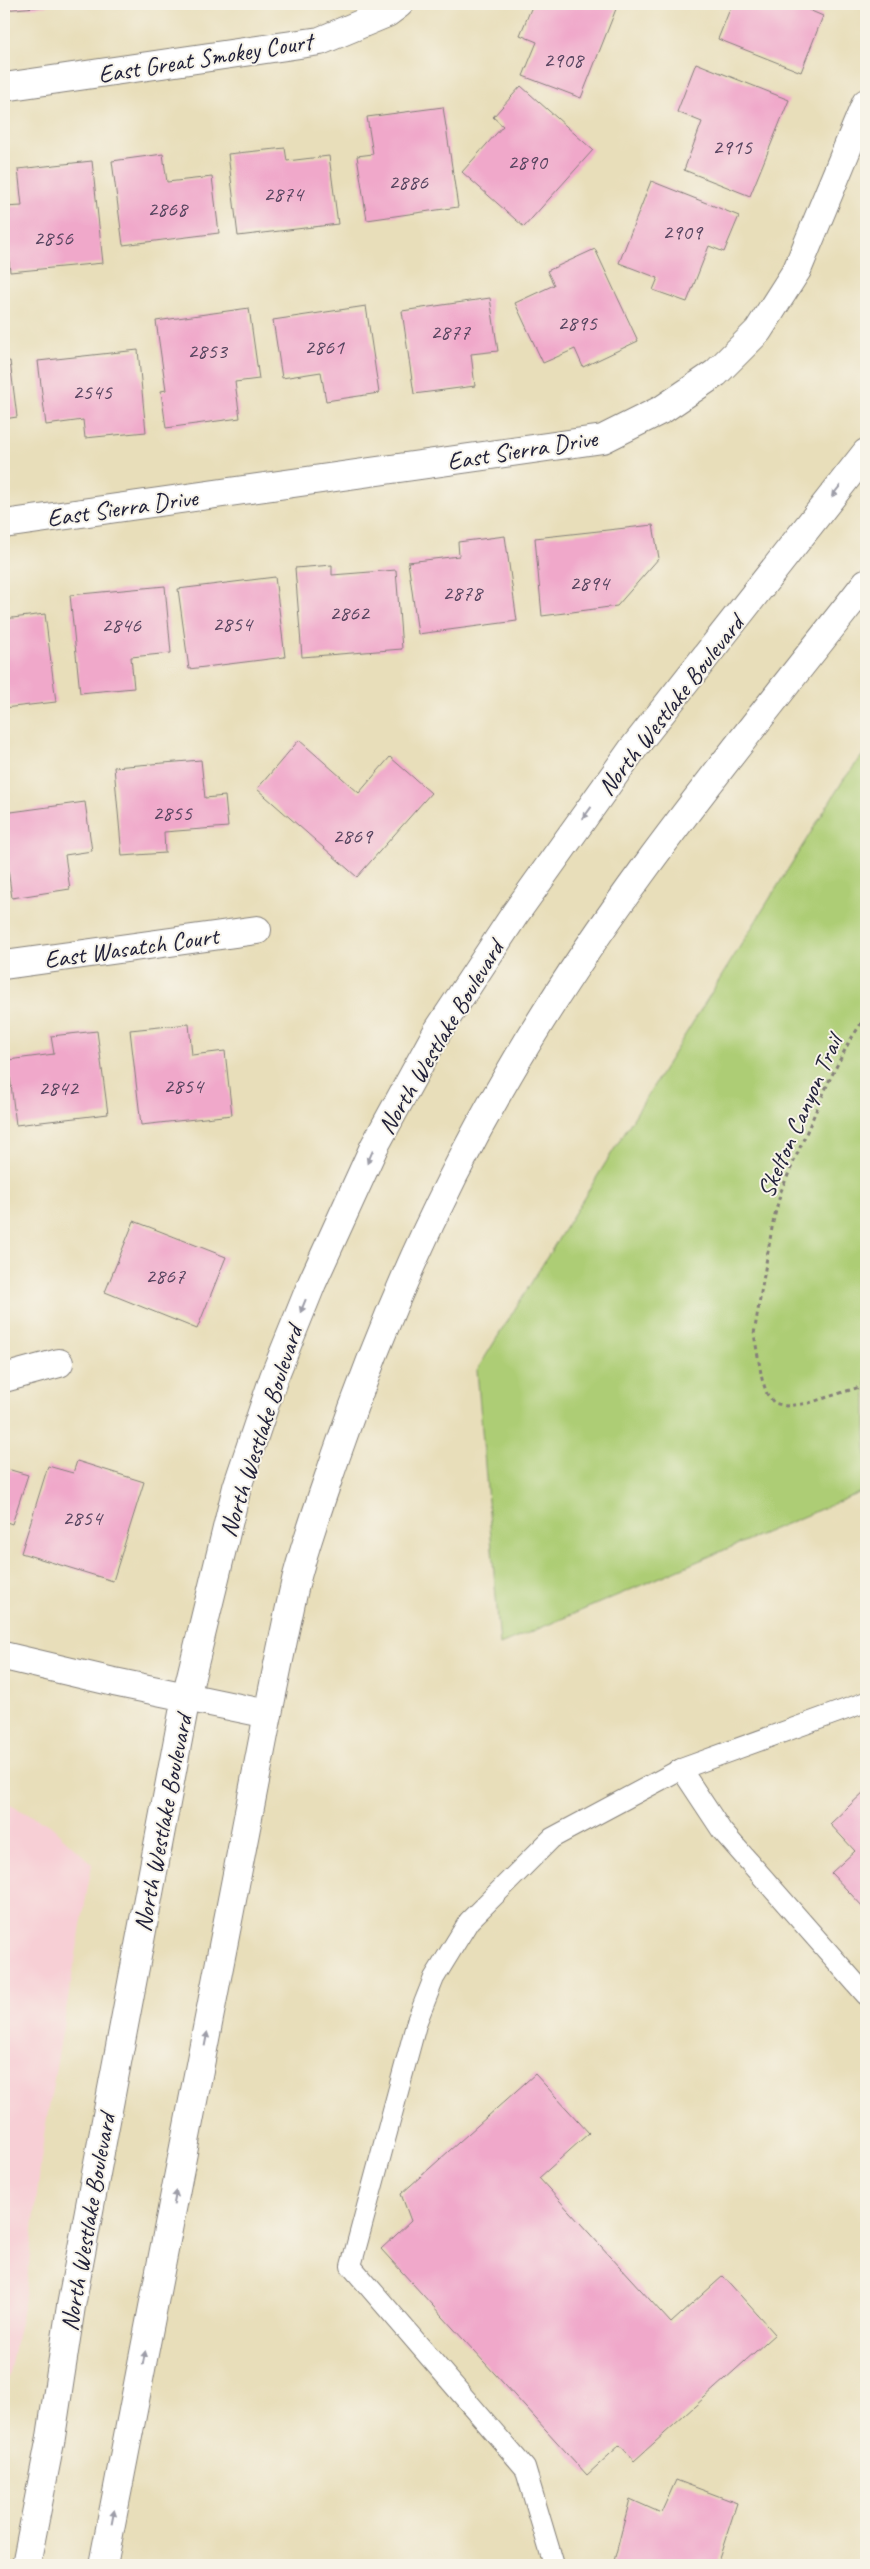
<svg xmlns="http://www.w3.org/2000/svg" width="870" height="2569" font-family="Caveat,sans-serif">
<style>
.built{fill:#f7cfd5}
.green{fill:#adcd74;stroke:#687858}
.building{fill:#f0a8ca}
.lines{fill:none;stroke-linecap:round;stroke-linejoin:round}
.service-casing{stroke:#85807a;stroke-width:22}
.minor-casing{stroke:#85807a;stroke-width:30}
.secondary-casing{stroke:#85807a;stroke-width:30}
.path{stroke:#85807a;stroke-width:3;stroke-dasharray:4 4;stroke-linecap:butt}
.service{stroke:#fff;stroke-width:20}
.minor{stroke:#fff;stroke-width:28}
.secondary{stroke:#fff;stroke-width:28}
.oneway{fill:#9c9ca7}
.labels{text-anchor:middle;stroke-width:4;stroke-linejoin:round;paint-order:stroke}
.number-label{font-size:22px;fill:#56445f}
.street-label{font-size:25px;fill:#22223b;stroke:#f7f3e8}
</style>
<rect width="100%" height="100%" fill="#f7f3e8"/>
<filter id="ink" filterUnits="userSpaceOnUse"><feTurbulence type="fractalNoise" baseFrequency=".02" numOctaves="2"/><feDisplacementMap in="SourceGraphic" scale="10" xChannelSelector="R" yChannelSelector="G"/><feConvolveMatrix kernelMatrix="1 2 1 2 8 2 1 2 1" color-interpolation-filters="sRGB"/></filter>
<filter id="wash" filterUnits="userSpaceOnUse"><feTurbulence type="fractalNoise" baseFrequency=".0096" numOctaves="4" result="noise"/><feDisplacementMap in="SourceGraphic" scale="20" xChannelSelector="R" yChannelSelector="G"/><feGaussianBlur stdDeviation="1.12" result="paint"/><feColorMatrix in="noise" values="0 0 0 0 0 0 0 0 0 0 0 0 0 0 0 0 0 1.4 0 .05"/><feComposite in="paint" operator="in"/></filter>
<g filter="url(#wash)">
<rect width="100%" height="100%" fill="#e8deba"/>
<polygon class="built" points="4,1802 50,1825 92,1864 44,2135 25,2299 4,2396"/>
<polygon class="green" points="866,751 866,1490 500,1645 477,1370 844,779"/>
<g id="blocks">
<g class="building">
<polygon points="4,4 46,4 47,6 4,10"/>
<polygon points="533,4 602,4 616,9 581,98 523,76 537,42 520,35"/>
<polygon points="732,4 795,4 823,16 801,72 718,39"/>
<polygon points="696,63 789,100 750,196 684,170 702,122 677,112"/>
<polygon points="521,86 593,150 524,227 462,172 503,126 493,117"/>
<polygon points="443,107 458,207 367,220 357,156 373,154 367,117"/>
<polygon points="285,148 287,161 329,156 338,224 238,236 228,154"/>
<polygon points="163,154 167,182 212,177 219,233 123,245 112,161"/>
<polygon points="92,161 103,263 10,272 4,207 22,206 18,169"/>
<polygon points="651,181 739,216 724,252 709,246 687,302 653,290 658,278 619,263"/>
<polygon points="595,249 638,341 583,367 575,349 543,363 515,303 554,285 547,271"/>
<polygon points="490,298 498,351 471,354 475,386 414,394 402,311"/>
<polygon points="366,306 379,393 326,401 321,372 282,378 273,320"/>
<polygon points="249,308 259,379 235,382 240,418 166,428 161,391 166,390 156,321"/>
<polygon points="138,350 146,432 85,438 83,420 46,425 38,361"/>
<polygon points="10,361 17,417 4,419 4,362"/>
<polygon points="653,525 659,558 617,606 542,616 535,538"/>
<polygon points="505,536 517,621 418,634 408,562 459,556 458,542"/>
<polygon points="332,565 332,575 396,570 402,649 302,657 295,568"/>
<polygon points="275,577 285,657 189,669 178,589"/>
<polygon points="165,586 171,653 131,657 134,688 80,693 70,595"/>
<polygon points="45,614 56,702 4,708 4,619"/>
<polygon points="299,740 359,793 390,757 431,793 357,877 257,789"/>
<polygon points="201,760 205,798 225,796 228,827 164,832 165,853 122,856 114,767"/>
<polygon points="85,802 92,851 65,855 70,889 12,898 4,840 4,813"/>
<polygon points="189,1024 192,1055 225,1051 232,1115 141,1125 130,1030"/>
<polygon points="97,1031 108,1114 16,1125 8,1060 54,1054 51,1036"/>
<polygon points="134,1221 226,1257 197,1329 105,1292"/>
<polygon points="77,1461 144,1482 113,1581 21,1553 48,1466 73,1473"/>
<polygon points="4,1468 28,1475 12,1524 4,1521"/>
<polygon points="866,1790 866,1910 831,1873 855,1851 830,1824"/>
<polygon points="535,2074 589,2133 539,2178 671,2323 723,2276 775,2334 634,2461 620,2445 587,2475 381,2249 411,2221 401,2194"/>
<polygon points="676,2480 737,2503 717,2565 613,2565 630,2499 661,2513"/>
</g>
</g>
</g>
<g filter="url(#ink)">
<use href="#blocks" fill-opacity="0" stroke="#85807a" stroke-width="1"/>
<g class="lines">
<defs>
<g id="service">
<polyline points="681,1769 722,1831 866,1995"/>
<polyline points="554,2565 525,2468 351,2266 417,2021 434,1978 469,1921 552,1838 681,1769 866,1702"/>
</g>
<g id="minor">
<polyline points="4,87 320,41 387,13 399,4"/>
<polyline points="4,524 603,439 663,409 716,373 758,331 797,270 866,103"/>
<polyline points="4,965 257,930"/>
<polyline points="4,1378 59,1363"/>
<polyline points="4,1656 114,1682 268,1714"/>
</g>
<g id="secondary">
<polyline points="26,2565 51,2437 71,2306 186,1697 237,1487 274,1377 312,1283 374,1147 437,1032 515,914 632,750 866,453"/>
<path d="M 103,2565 L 268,1714 C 277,1669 286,1624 296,1580 C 307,1538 322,1497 336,1456 C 381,1325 437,1197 507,1077 C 608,901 741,743 866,583"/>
</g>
</defs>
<use href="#service" class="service-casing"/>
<use href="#minor" class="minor-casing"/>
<use href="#secondary" class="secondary-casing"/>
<polyline class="path" points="866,1016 849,1042 829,1081 781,1191 773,1222 754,1334 762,1379 767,1394 774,1403 786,1406 809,1403 866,1385"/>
<use href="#service" class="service"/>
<use href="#minor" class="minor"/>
<use href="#secondary" class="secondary"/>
</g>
<defs><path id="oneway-solid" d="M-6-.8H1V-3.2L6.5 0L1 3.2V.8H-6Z" transform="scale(1.25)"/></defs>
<g class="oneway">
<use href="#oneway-solid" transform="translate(836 491) rotate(128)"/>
<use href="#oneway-solid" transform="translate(587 813) rotate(126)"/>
<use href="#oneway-solid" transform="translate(370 1157) rotate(114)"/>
<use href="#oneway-solid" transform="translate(303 1306) rotate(112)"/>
<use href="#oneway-solid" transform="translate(206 2039) rotate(-79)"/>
<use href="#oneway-solid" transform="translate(175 2198) rotate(-79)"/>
<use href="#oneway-solid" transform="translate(144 2358) rotate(-79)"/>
<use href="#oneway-solid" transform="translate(113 2517) rotate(-79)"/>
</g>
</g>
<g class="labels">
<g class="number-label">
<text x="563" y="67">2908</text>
<text x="732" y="154">2915</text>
<text x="527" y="169">2890</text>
<text x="408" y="189">2886</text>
<text x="283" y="201">2874</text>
<text x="167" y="216">2868</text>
<text x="682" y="239">2909</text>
<text x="53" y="245">2856</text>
<text x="577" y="330">2895</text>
<text x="450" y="339">2877</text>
<text x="324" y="354">2861</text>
<text x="207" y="358">2853</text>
<text x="92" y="399">2545</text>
<text x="589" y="590">2894</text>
<text x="462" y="600">2878</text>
<text x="349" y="620">2862</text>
<text x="232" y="631">2854</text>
<text x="121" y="632">2846</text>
<text x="172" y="820">2855</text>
<text x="352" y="843">2869</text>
<text x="183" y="1093">2854</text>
<text x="58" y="1095">2842</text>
<text x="165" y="1283">2867</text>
<text x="82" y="1525">2854</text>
</g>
<g class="street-label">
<text transform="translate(205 57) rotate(-9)" y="9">East Great Smokey Court</text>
<text transform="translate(522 449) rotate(-9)" y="9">East Sierra Drive</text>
<text transform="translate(122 507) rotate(-8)" y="9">East Sierra Drive</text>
<text transform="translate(670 705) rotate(-52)" y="9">North Westlake Boulevard</text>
<text transform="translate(131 947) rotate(-8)" y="9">East Wasatch Court</text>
<text transform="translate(440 1037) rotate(-59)" y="9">North Westlake Boulevard</text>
<text transform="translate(799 1116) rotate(-66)" y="9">Skelton Canyon Trail</text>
<text transform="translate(260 1431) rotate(-72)" y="9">North Westlake Boulevard</text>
<text transform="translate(162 1823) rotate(-79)" y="9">North Westlake Boulevard</text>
<text transform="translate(87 2222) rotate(-80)" y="9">North Westlake Boulevard</text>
</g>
</g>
<rect width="870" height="2569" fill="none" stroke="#f7f3e8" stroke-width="20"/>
</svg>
